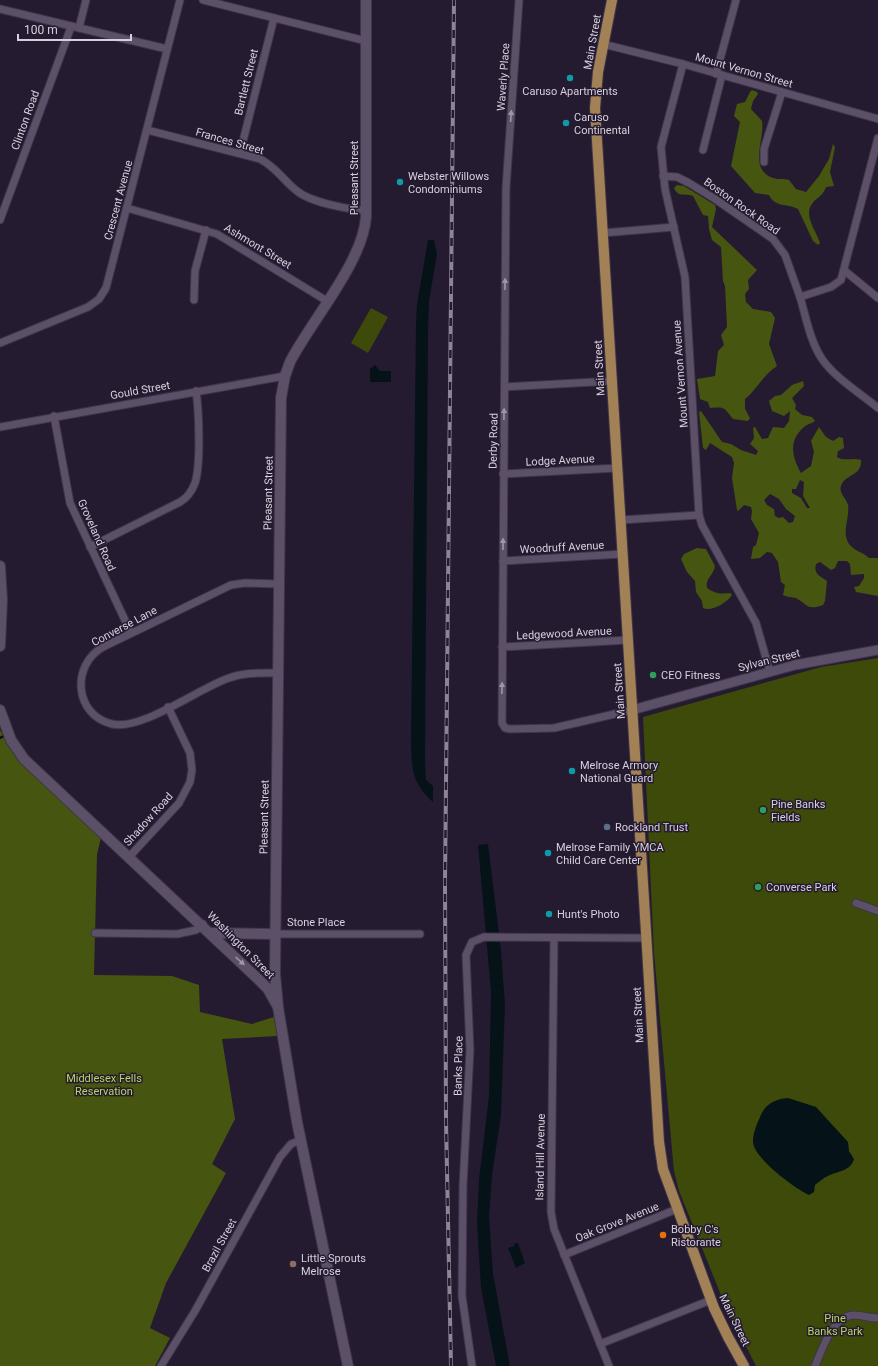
<svg xmlns="http://www.w3.org/2000/svg" width="878" height="1366" font-family="Roboto,sans-serif">
<style>
.green{fill:#3d4a0a}
.forest{fill:#46550f;fill-rule:evenodd}
.water{fill:#051319}
.lines{fill:none;stroke-linecap:round;stroke-linejoin:round}
.stream{stroke:#051319;stroke-width:2.5}
.minor-casing{stroke:#3e3547;stroke-width:9}
.tertiary-casing{stroke:#3e3547;stroke-width:11}
.secondary-casing{stroke:#3e3547;stroke-width:12}
.primary-casing{stroke:#3e3547;stroke-width:12}
.minor{stroke:#5b5068;stroke-width:7}
.tertiary{stroke:#5b5068;stroke-width:9}
.secondary{stroke:#5b5068;stroke-width:10}
.primary{stroke:#a18155;stroke-width:10}
.rail-casing{stroke:#8d8596;stroke-width:4}
.rail{stroke:#251b30;stroke-width:2.5;stroke-dasharray:8;stroke-linecap:butt}
.oneway{fill:#9f96a8}
.culture-dot{fill:#0f9aa8;stroke:#251b30;stroke-width:1.5}
.leisure-dot{fill:#2e9e5b;stroke:#251b30;stroke-width:1.5}
.service-dot{fill:#5c6f8a;stroke:#251b30;stroke-width:1.5}
.food-dot{fill:#e8710a;stroke:#251b30;stroke-width:1.5}
.education-dot{fill:#8d6e63;stroke:#251b30;stroke-width:1.5}
.labels{text-anchor:middle;stroke-width:3;stroke-linejoin:round;paint-order:stroke}
.street-label{font-size:11px;fill:#d6cfdd;stroke:#251b30}
.poi-label{font-size:11px;fill:#d6cfdd;stroke:#251b30;text-anchor:start}
.park-label{font-size:11px;fill:#b8d560;stroke:#251b30}
</style>
<rect width="100%" height="100%" fill="#251b30"/>
<g class="green">
<polygon points="371,308 388,317 368,353 351,343"/>
<polygon points="878,658 878,1366 756,1366 725,1305 679,1191 674,1171 654,953 643,717 821,667"/>
</g>
<g class="forest">
<path d="M 752,90 L 757,92 L 758,94 L 753,101 L 751,109 L 762,121 C 765,139 748,169 773,178 C 779,180 784,178 789,180 L 796,189 L 806,192 L 819,176 L 829,159 L 833,144 L 835,147 L 830,172 L 834,186 L 826,187 C 822,198 816,197 812,204 C 803,216 817,232 820,243 L 818,245 L 813,241 L 798,209 C 787,203 775,208 769,195 L 755,193 L 731,166 L 740,122 L 734,116 L 737,104 L 745,102 L 750,92 Z"/>
<path d="M 677,185 L 684,186 L 715,205 L 716,209 L 712,227 L 757,270 L 748,280 L 749,289 L 745,294 L 746,302 L 753,309 L 771,312 L 775,318 L 769,344 L 777,366 C 763,375 757,389 745,399 L 745,409 L 750,418 L 748,421 L 733,419 C 723,407 726,407 710,408 L 708,402 L 700,399 L 697,379 L 715,376 L 718,351 L 724,345 L 721,335 L 727,327 L 725,286 L 723,281 L 721,247 L 712,240 L 709,229 L 708,216 L 703,215 L 693,196 C 686,193 678,198 674,188 Z"/>
<path d="M 803,381 L 804,386 L 792,398 L 796,405 L 795,409 L 802,415 L 812,417 L 815,421 C 811,424 807,424 804,427 C 788,441 792,457 801,473 L 811,466 L 814,452 L 811,441 L 819,427 L 826,437 L 833,441 L 839,437 L 843,438 L 844,448 L 838,451 L 837,457 C 845,462 853,457 861,460 C 862,474 850,474 843,482 C 836,492 846,497 848,505 C 850,518 841,532 849,544 C 854,551 863,552 869,558 L 878,558 L 878,596 L 856,592 L 854,587 L 859,586 L 864,578 L 864,574 L 851,575 L 850,564 L 847,561 L 838,561 L 835,568 L 831,570 L 820,562 L 816,564 C 813,575 821,576 827,581 L 825,601 L 823,605 C 807,611 807,604 796,598 C 792,597 787,597 783,595 L 785,585 L 781,582 L 778,562 L 772,553 L 767,552 L 760,558 L 751,559 L 753,547 L 756,545 L 759,533 L 751,519 L 752,511 L 751,507 L 744,505 L 738,511 L 737,510 L 732,478 L 734,463 L 732,457 L 710,443 L 706,450 L 703,448 L 699,412 L 701,411 L 722,442 L 731,444 L 741,450 L 756,455 L 758,451 L 750,444 L 754,438 L 753,428 L 755,427 L 762,439 L 768,438 L 773,427 L 784,428 L 789,421 L 790,411 L 784,416 L 772,411 L 769,401 L 775,396 L 781,395 L 792,385 ZM 800,480 L 804,482 L 803,496 L 810,508 L 807,508 L 801,498 L 792,493 L 792,489 L 796,489 ZM 770,494 L 779,499 L 786,509 L 795,516 L 793,522 L 789,523 L 783,517 L 779,518 L 775,516 L 774,509 L 767,505 L 764,500 Z"/>
<path d="M 697,548 L 706,549 L 715,566 C 714,575 705,578 707,588 C 716,594 720,594 730,593 L 732,595 C 727,603 711,612 703,608 L 702,601 L 696,592 L 695,581 L 687,572 L 681,559 L 684,554 Z"/>
<polygon points="0,730 23,766 101,837 97,855 94,975 172,976 199,985 200,1012 252,1024 274,1017 277,1036 222,1039 235,1119 212,1164 226,1173 166,1283 150,1328 170,1338 155,1366 0,1366"/>
</g>
<g class="water">
<path d="M 428,240 L 434,240 L 437,254 L 429,301 L 428,333 L 425,761 L 426,780 L 433,786 L 433,802 C 412,783 412,770 411,743 L 416,322 L 417,304 Z"/>
<polygon points="375,365 380,371 391,371 391,382 370,382 370,369"/>
<polygon points="488,844 501,950 505,1005 501,1115 492,1175 489,1217 493,1274 510,1366 496,1366 481,1288 477,1224 479,1179 489,1096 491,992 478,845"/>
<path d="M 788,1098 L 816,1107 L 848,1142 L 849,1151 L 854,1159 C 851,1171 838,1171 828,1176 C 823,1178 819,1182 815,1185 L 814,1192 L 809,1195 C 795,1189 752,1157 753,1141 C 753,1133 757,1124 760,1117 C 765,1104 775,1099 788,1098 Z"/>
<polygon points="515,1243 518,1243 525,1263 516,1268 508,1248 514,1246"/>
</g>
<g class="lines">
<polyline class="stream" points="0,738 4,736"/>
<defs>
<g id="minor">
<polyline points="203,0 366,41"/>
<polyline points="519,0 506,188 502,723 505,728 510,729 554,728 632,710"/>
<polyline points="0,9 167,49"/>
<polyline points="79,28 86,0"/>
<polyline points="603,44 683,64 878,119"/>
<polyline points="683,64 661,147 665,189 685,277 699,515 702,525 756,623 770,672"/>
<polyline points="716,74 736,0"/>
<path d="M 147,130 L 260,159 C 276,167 284,181 297,191 C 310,202 349,210 366,210"/>
<path d="M 878,138 L 841,280 L 831,287 L 800,297 C 806,317 810,341 822,359 C 835,378 860,393 878,408"/>
<polyline points="703,150 722,75"/>
<polyline points="240,153 274,18"/>
<polyline points="764,162 764,149 782,92"/>
<polyline points="663,176 677,177 689,183 715,199 773,239 785,255 800,297"/>
<polyline points="127,208 217,234 327,301"/>
<polyline points="0,220 71,27"/>
<polyline points="603,233 674,227"/>
<polyline points="845,271 878,298"/>
<polyline points="194,300 195,271 206,230"/>
<polyline points="0,343 88,307 99,299 106,288 180,0"/>
<polyline points="505,387 612,381"/>
<polyline points="54,416 70,503 131,633"/>
<polyline points="0,427 285,376"/>
<polyline points="503,474 617,468"/>
<polyline points="621,520 699,515"/>
<path d="M 90,547 L 180,502 C 187,498 192,491 195,483 C 201,465 199,411 196,391"/>
<polyline points="503,561 622,554"/>
<polyline points="502,647 628,640"/>
<path d="M 278,673 C 261,673 245,672 229,678 C 199,688 142,731 112,724 C 74,715 71,665 103,647 L 231,585 L 245,583 L 279,584"/>
<polyline points="129,857 179,803 190,782 192,770 190,753 168,707"/>
<polyline points="856,903 878,911"/>
<polyline points="95,933 177,934 196,930 203,924"/>
<polyline points="275,934 420,934"/>
<polyline points="554,938 551,1212 554,1229 609,1366"/>
<polyline points="564,1255 677,1209"/>
<polyline points="600,1344 711,1300"/>
<polyline points="161,1366 195,1311 280,1157 291,1144 301,1140"/>
<polyline points="472,1366 462,1296 463,1186 470,1050 466,955 472,942 484,937 645,938"/>
<path d="M 815,1366 C 822,1350 832,1317 853,1315 C 861,1315 870,1318 878,1318"/>
</g>
<polyline id="tertiary" points="632,710 795,665 878,650"/>
<g id="secondary">
<polyline points="0,566 2,600 0,646"/>
<polyline points="0,710 11,740 24,759 257,978 268,989 278,1007 297,1122 348,1366"/>
<polyline points="212,933 275,934"/>
<path d="M 278,1007 L 275,974 L 281,398 L 285,376 L 290,362 C 311,321 363,262 366,217 L 366,0"/>
</g>
<polyline id="primary" points="612,0 598,72 595,108 659,1142 663,1169 714,1308 728,1337 744,1366"/>
</defs>
<use href="#minor" class="minor-casing"/>
<use href="#tertiary" class="tertiary-casing"/>
<use href="#secondary" class="secondary-casing"/>
<use href="#primary" class="primary-casing"/>
<use href="#minor" class="minor"/>
<use href="#tertiary" class="tertiary"/>
<use href="#secondary" class="secondary"/>
<use href="#primary" class="primary"/>
<defs>
<polyline id="rail" points="451,1366 446,1121 445,882 454,0"/>
</defs>
<use href="#rail" class="rail-casing"/>
<use href="#rail" class="rail"/>
</g>
<defs><path id="oneway-solid" d="M-6-.8H1V-3.2L6.5 0L1 3.2V.8H-6Z"/></defs>
<g class="oneway">
<use href="#oneway-solid" transform="translate(511 116) rotate(-86)"/>
<use href="#oneway-solid" transform="translate(505 284) rotate(-89)"/>
<use href="#oneway-solid" transform="translate(504 414) rotate(-89)"/>
<use href="#oneway-solid" transform="translate(503 544) rotate(-90)"/>
<use href="#oneway-solid" transform="translate(502 688) rotate(-89)"/>
<use href="#oneway-solid" transform="translate(240 961) rotate(42)"/>
</g>
<g class="culture-dot">
<circle cx="570" cy="78" r="4"/>
<circle cx="566" cy="123" r="4"/>
<circle cx="400" cy="182" r="4"/>
<circle cx="572" cy="771" r="4"/>
<circle cx="548" cy="853" r="4"/>
<circle cx="549" cy="914" r="4"/>
</g>
<g class="leisure-dot">
<circle cx="653" cy="675" r="4"/>
<circle cx="763" cy="810" r="4"/>
<circle cx="758" cy="887" r="4"/>
</g>
<circle class="service-dot" cx="607" cy="827" r="4"/>
<circle class="food-dot" cx="663" cy="1235" r="4"/>
<circle class="education-dot" cx="293" cy="1264" r="4"/>
<g class="labels">
<g class="street-label">
<text transform="translate(592 42) rotate(-80)" y="4">Main Street</text>
<text transform="translate(744 70) rotate(16)" y="4">Mount Vernon Street</text>
<text transform="translate(503 77) rotate(-86)" y="4">Waverly Place</text>
<text transform="translate(246 82) rotate(-76)" y="4">Bartlett Street</text>
<text transform="translate(25 120) rotate(-70)" y="4">Clinton Road</text>
<text transform="translate(230 141) rotate(16)" y="4">Frances Street</text>
<text transform="translate(354 178) rotate(-90)" y="4">Pleasant Street</text>
<text transform="translate(118 200) rotate(-75)" y="4">Crescent Avenue</text>
<text transform="translate(742 206) rotate(35)" y="4">Boston Rock Road</text>
<text transform="translate(258 246) rotate(31)" y="4">Ashmont Street</text>
<text transform="translate(599 368) rotate(-93)" y="4">Main Street</text>
<text transform="translate(680 374) rotate(-94)" y="4">Mount Vernon Avenue</text>
<text transform="translate(140 390) rotate(-10)" y="4">Gould Street</text>
<text transform="translate(493 441) rotate(-89)" y="4">Derby Road</text>
<text transform="translate(560 460) rotate(-3)" y="4">Lodge Avenue</text>
<text transform="translate(268 493) rotate(-89)" y="4">Pleasant Street</text>
<text transform="translate(97 535) rotate(66)" y="4">Groveland Road</text>
<text transform="translate(562 547) rotate(-3)" y="4">Woodruff Avenue</text>
<text transform="translate(124 626) rotate(-28)" y="4">Converse Lane</text>
<text transform="translate(564 633) rotate(-3)" y="4">Ledgewood Avenue</text>
<text transform="translate(769 660) rotate(-14)" y="4">Sylvan Street</text>
<text transform="translate(619 691) rotate(-94)" y="4">Main Street</text>
<text transform="translate(264 817) rotate(-89)" y="4">Pleasant Street</text>
<text transform="translate(148 819) rotate(-48)" y="4">Shadow Road</text>
<text x="316" y="926">Stone Place</text>
<text transform="translate(241 945) rotate(45)" y="4">Washington Street</text>
<text transform="translate(638 1015) rotate(-93)" y="4">Main Street</text>
<text transform="translate(458 1066) rotate(-89)" y="4">Banks Place</text>
<text transform="translate(540 1157) rotate(-89)" y="4">Island Hill Avenue</text>
<text transform="translate(617 1222) rotate(-22)" y="4">Oak Grove Avenue</text>
<text transform="translate(219 1245) rotate(-61)" y="4">Brazil Street</text>
<text transform="translate(735 1320) rotate(64)" y="4">Main Street</text>
</g>
<g class="poi-label">
<text x="570" y="95" text-anchor="middle">Caruso Apartments</text>
<text x="574" y="121">Caruso<tspan x="574" dy="13">Continental</tspan></text>
<text x="408" y="180">Webster Willows<tspan x="408" dy="13">Condominiums</tspan></text>
<text x="661" y="679">CEO Fitness</text>
<text x="580" y="769">Melrose Armory<tspan x="580" dy="13">National Guard</tspan></text>
<text x="771" y="808">Pine Banks<tspan x="771" dy="13">Fields</tspan></text>
<text x="615" y="831">Rockland Trust</text>
<text x="556" y="851">Melrose Family YMCA<tspan x="556" dy="13">Child Care Center</tspan></text>
<text x="766" y="891">Converse Park</text>
<text x="557" y="918">Hunt's Photo</text>
<text x="671" y="1233">Bobby C's<tspan x="671" dy="13">Ristorante</tspan></text>
<text x="301" y="1262">Little Sprouts<tspan x="301" dy="13">Melrose</tspan></text>
</g>
<g class="park-label">
<text x="104" y="1082">Middlesex Fells<tspan x="104" dy="13">Reservation</tspan></text>
<text x="835" y="1322">Pine<tspan x="835" dy="13">Banks Park</tspan></text>
</g>
</g>
<path d="M18 34v6h113v-6" fill="none" stroke="#d6cfdd" stroke-width="2"/>
<text x="24" y="34" font-size="12" fill="#d6cfdd" stroke="#251b30" stroke-width="3" paint-order="stroke">100 m</text>
</svg>
